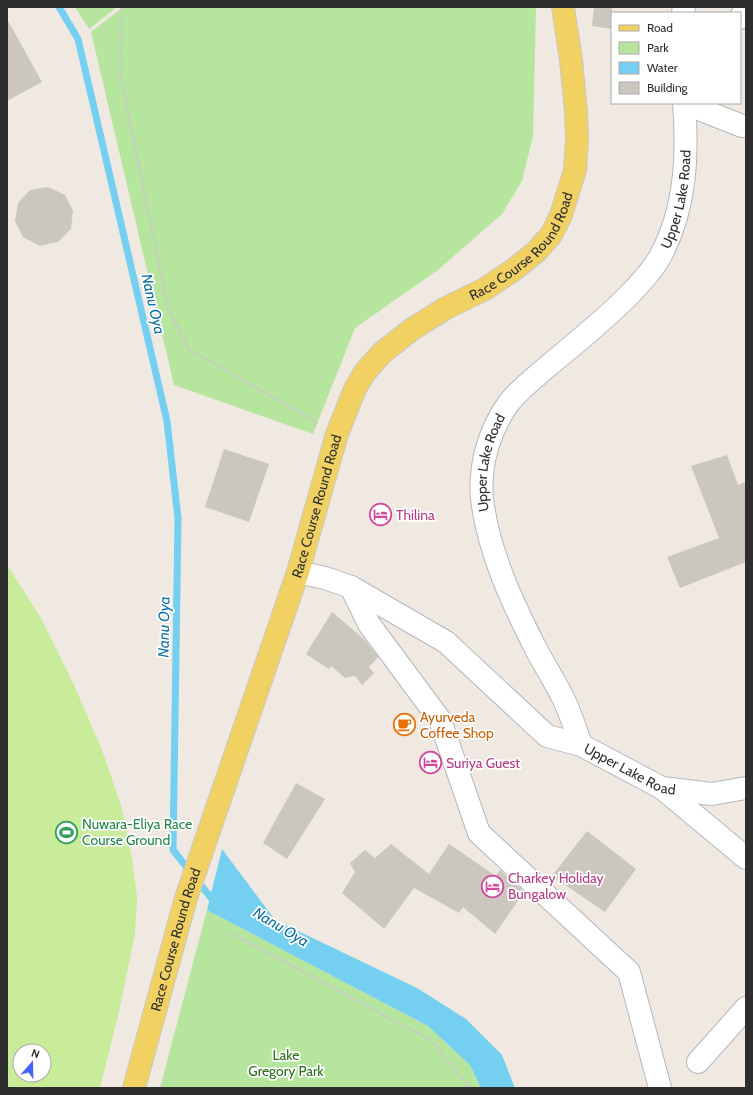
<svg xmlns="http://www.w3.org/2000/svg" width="753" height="1095" font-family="Cabin,sans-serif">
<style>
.green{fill:#b6e59e}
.pitch{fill:#c9ec9a;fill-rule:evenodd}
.water{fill:#75cff0}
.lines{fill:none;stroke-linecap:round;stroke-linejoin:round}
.stream{stroke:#75cff0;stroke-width:7}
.building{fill:#cbc7bf}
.minor-casing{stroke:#b4b7c1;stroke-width:24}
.major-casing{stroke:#c9c9c9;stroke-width:24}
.path{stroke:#c9c9c9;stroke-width:2.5;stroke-dasharray:3 2;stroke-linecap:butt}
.minor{stroke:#fff;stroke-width:22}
.major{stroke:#f2d163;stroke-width:22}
.labels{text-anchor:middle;stroke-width:3.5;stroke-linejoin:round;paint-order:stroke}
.street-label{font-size:14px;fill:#2e2e2e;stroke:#fff}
.hotel-label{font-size:14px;fill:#b23c85;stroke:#fff;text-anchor:start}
.food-label{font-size:14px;fill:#c56008;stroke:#fff;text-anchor:start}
.leisure-label{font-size:14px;fill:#27864d;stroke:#fff;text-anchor:start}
.park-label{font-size:14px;fill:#2c6e1b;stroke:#fff}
.water-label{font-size:15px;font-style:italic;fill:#0d6fa3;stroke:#fff}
</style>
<rect width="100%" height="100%" fill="#efe9e1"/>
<g class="green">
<polygon points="75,7 117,7 89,29"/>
<polygon points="123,7 536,7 533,136 522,181 502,214 438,270 355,328 313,434 174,385 91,32"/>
<polygon points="207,910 428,1026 470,1065 481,1088 160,1088"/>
</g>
<path class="pitch" d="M 7,565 L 41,618 L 74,685 L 102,750 L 121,805 L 132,858 L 137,896 L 135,934 L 119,1012 L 100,1088 L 7,1088 ZM 20,1051 L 44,1051 L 44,1075 L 20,1075 Z"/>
<polygon class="water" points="222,849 275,920 417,988 466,1019 502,1055 515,1088 481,1088 470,1065 428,1026 207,910"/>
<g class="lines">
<polyline class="stream" points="59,7 78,39 167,421 178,518 173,850 212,899 217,902"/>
</g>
<g class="building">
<polygon points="594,7 612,7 612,29 592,26"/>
<polygon points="7,19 42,82 7,101"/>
<polygon points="48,187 65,195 73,211 71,229 58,242 40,246 23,237 15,221 18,203 30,190"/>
<polygon points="224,449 269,464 249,522 205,507"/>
<polygon points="727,455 738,485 746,482 746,562 680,588 667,557 719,538 691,466"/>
<polygon points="332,612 365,640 378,657 369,667 374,673 362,685 355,676 345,678 331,666 329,669 306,654"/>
<polygon points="296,783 325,799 287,859 263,843"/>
<polygon points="587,831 636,869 605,912 552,876"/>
<polygon points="391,844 429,874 449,844 496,876 500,870 524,892 495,934 463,907 459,913 414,888 384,929 342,893 355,872 350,863 365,850 375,858"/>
</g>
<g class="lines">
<defs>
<g id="minor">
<polyline points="683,13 684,7"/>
<polyline points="740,18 746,9"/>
<polyline points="684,103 742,126 746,126"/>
<path id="s1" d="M 298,572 L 325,578 L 351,587 L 446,642 L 547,736 L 581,745 L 662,788 L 712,794 L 746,788"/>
<polyline points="351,587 369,624 440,720 479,833 629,972 660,1088"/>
<path id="s2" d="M 581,745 C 576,730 571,715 564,700 C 556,683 546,668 537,651 C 513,604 488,552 482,498 C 479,466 489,431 508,404 C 518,390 536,377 548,366 C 577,342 606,319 632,292 C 642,281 654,269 661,255 C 686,208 688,154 684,103"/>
<polyline points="662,788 746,858"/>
<polyline points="698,1062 746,1008"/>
</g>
<g id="major">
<path id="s3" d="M 134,1088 L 186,898 L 298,572 L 337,434 L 355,389 L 365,372 L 382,353 L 411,330 L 446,308 L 485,289 L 512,271 L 536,252 L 551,235 L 561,215 L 575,170 L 577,140 L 576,111 L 571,60 L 563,7"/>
</g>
</defs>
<use href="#minor" class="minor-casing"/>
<use href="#major" class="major-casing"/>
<g class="path">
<polyline points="122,7 121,78 168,308 189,350 217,365 318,423"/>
<polyline points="231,933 432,1041 469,1088"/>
</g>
<use href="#minor" class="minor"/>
<use href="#major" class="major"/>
</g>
<defs>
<symbol id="hotel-ring" viewBox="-11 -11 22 22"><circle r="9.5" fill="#fff" stroke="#d1479c" stroke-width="1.5"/><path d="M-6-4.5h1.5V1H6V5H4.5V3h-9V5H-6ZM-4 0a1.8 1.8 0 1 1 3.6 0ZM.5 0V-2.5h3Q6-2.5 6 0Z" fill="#d1479c"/></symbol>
<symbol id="cafe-ring" viewBox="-11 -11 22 22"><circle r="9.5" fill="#fff" stroke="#e8710a" stroke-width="1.5"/><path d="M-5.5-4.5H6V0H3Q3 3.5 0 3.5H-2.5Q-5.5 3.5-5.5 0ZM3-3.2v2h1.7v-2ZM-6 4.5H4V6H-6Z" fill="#e8710a"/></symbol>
<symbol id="stadium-ring" viewBox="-11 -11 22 22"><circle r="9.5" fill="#fff" stroke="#2e9e5b" stroke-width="1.5"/><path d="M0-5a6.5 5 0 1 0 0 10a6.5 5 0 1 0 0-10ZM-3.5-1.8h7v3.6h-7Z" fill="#2e9e5b"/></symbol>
</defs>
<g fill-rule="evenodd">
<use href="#hotel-ring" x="368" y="502" width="25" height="25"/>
<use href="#cafe-ring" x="392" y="712" width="25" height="25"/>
<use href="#hotel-ring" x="418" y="750" width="25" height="25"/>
<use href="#stadium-ring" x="54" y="820" width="25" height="25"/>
<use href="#hotel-ring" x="480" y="874" width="25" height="25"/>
</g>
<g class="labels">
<g class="street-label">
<text dy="5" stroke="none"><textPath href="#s2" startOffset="640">Upper Lake Road</textPath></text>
<text dy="5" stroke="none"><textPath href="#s3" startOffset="958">Race Course Round Road</textPath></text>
<text dy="5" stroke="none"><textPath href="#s2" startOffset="304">Upper Lake Road</textPath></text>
<text dy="5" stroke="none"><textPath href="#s3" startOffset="610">Race Course Round Road</textPath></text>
<text dy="5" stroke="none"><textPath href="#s1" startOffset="393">Upper Lake Road</textPath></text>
<text dy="5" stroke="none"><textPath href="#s3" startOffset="154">Race Course Round Road</textPath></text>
</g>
<g class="hotel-label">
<text x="396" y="520">Thilina</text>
<text x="446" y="768">Suriya Guest</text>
<text x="508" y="883">Charkey Holiday<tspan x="508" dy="16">Bungalow</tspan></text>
</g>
<g class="food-label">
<text x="420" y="722">Ayurveda<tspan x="420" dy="16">Coffee Shop</tspan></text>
</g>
<g class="leisure-label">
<text x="82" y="829">Nuwara-Eliya Race<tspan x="82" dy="16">Course Ground</tspan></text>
</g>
<g class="park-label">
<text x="286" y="1060">Lake<tspan x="286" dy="16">Gregory Park</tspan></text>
</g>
<g class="water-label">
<text transform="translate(153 304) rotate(77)" y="5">Nanu Oya</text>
<text transform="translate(164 627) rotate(-89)" y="5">Nanu Oya</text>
<text transform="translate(281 927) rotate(31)" y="5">Nanu Oya</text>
</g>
</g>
<rect width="753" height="1095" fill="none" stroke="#2e2e2e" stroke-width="16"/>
<rect x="611" y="12" width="130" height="92" fill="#ffffff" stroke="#ababab"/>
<rect x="619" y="25" width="20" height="6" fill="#f2d163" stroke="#ababab"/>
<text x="647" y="32" font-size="12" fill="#2e2e2e">Road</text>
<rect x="619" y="42" width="20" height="12" fill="#b6e59e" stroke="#ababab"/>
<text x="647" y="52" font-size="12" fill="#2e2e2e">Park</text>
<rect x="619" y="62" width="20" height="12" fill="#75cff0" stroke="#ababab"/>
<text x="647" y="72" font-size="12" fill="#2e2e2e">Water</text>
<rect x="619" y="82" width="20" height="12" fill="#cbc7bf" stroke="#ababab"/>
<text x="647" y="92" font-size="12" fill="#2e2e2e">Building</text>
<g transform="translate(32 1063) rotate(20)"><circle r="19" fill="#ffffff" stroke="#ababab"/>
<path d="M0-3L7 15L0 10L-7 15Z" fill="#4264fb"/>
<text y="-6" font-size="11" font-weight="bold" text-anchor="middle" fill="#2e2e2e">N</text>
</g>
</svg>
